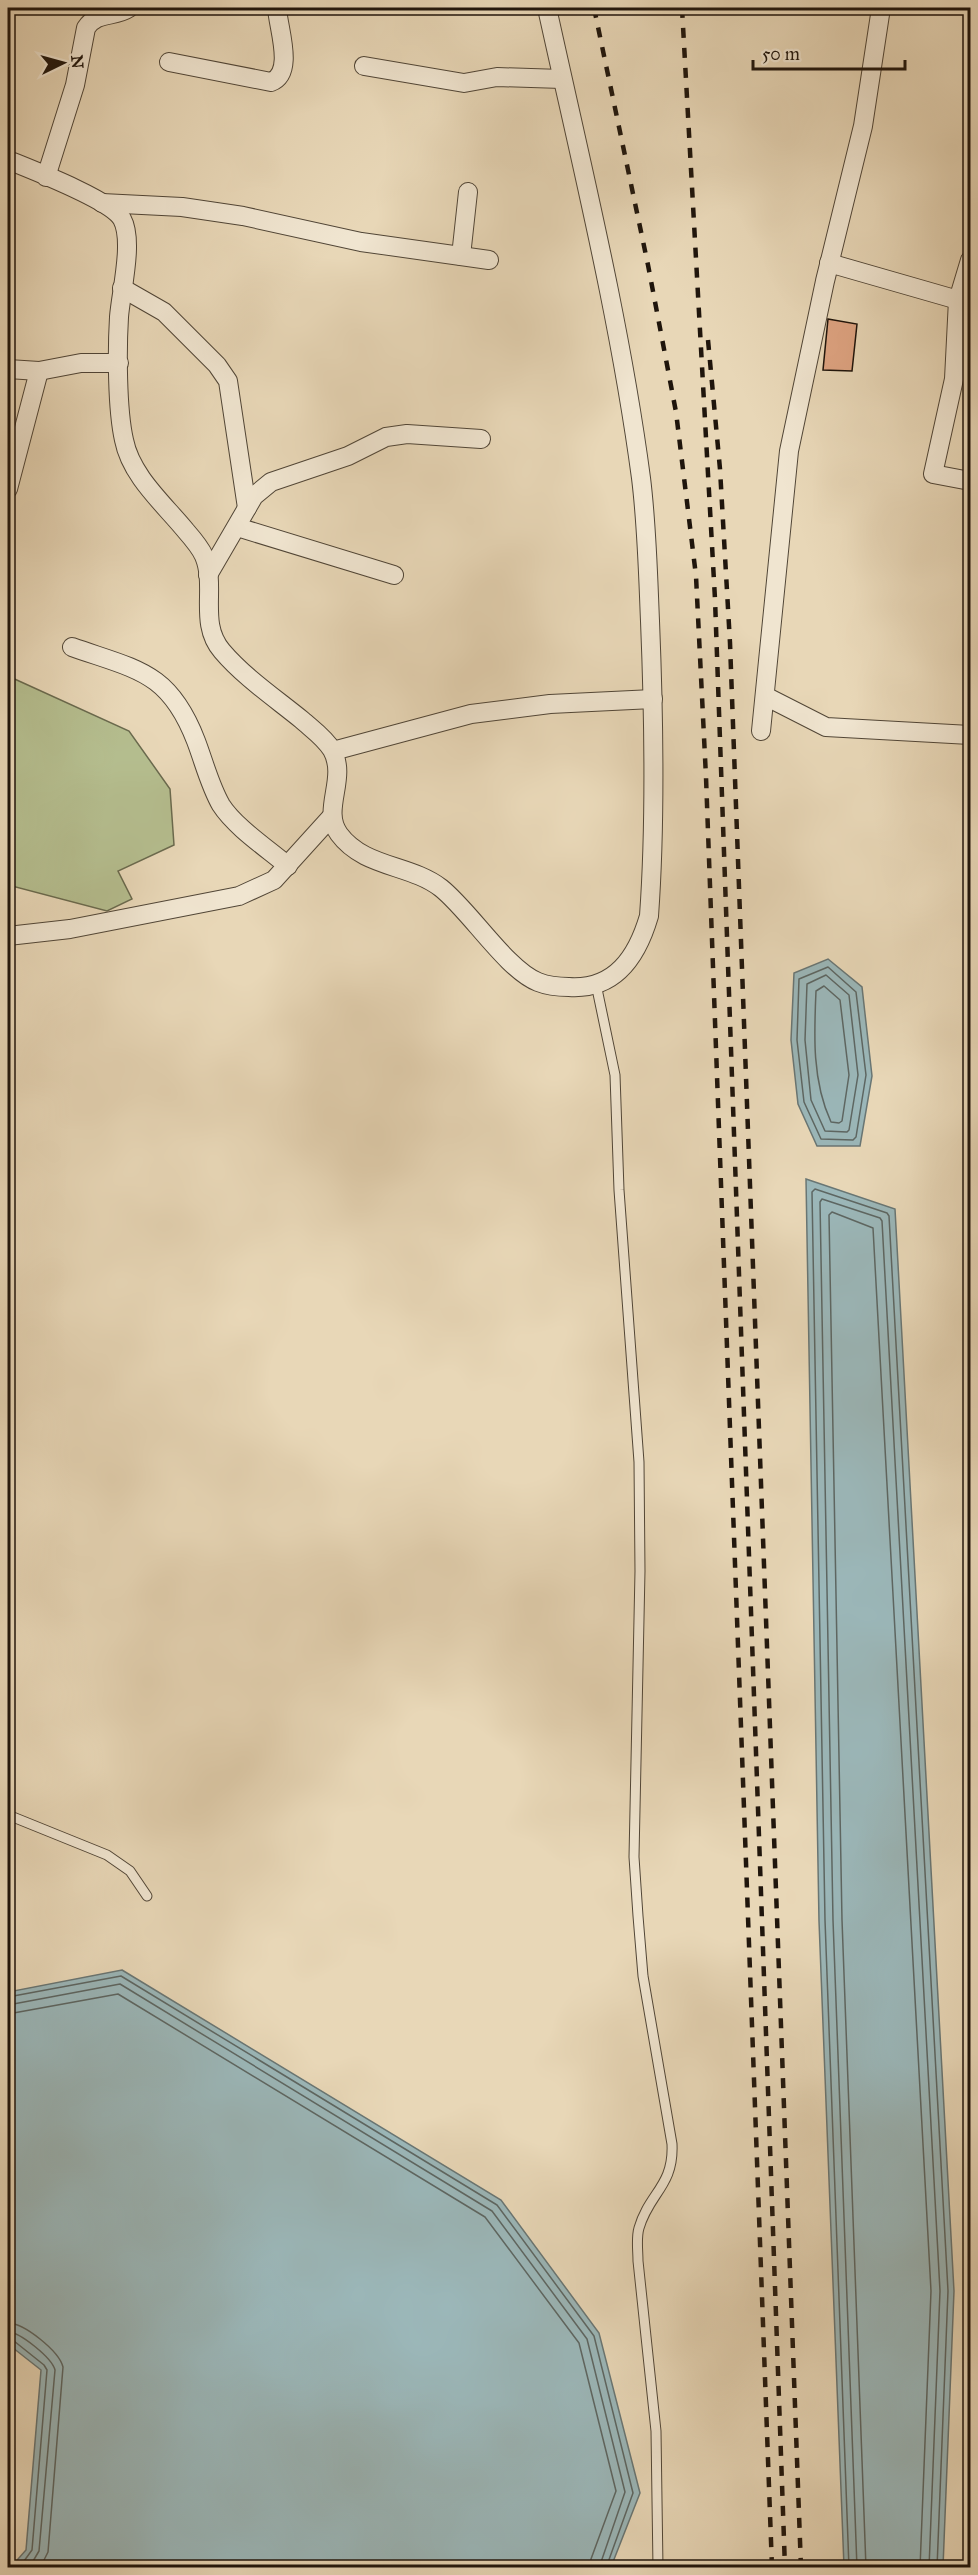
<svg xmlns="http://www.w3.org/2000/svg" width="978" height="2575" font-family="'IM FELL Great Primer',serif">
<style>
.green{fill:#b5be8f;stroke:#6a6a4e;stroke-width:1.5}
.water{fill:#9bb7b9;stroke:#697674;stroke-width:1.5}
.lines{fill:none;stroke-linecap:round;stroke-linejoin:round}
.shore{stroke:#5d6662;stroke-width:1.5}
.building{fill:#dea482;stroke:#1f150c;stroke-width:1.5}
.lane-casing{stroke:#514637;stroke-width:11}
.street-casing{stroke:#514637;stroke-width:20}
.lane{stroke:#f0e5d0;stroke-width:9}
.street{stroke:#f0e5d0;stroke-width:18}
.rail{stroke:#1f150c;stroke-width:4.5;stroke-dasharray:10 10;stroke-linecap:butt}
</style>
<rect width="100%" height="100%" fill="#e8d7b7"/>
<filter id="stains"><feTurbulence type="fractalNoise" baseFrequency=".00333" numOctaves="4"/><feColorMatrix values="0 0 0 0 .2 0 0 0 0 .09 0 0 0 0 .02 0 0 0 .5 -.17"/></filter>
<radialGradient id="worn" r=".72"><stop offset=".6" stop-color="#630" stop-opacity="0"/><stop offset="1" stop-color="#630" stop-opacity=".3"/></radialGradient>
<polygon class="green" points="8,676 129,731 170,789 174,845 118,871 132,899 107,911 8,885"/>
<g class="water">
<polygon points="828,959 862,987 872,1076 860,1146 817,1146 798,1104 791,1040 794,973"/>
<polygon points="806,1179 895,1209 954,2291 943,2567 844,2567 819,1921"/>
<polygon points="122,1970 501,2200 599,2333 640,2493 611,2567 11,2567 26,2550 41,2370 8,2344 8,1992"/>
</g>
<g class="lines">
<g class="shore">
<polygon points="828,967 856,992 866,1075 856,1137 853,1140 821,1139 804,1102 797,1040 799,979"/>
<polygon points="826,975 849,995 858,1075 849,1130 847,1132 825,1131 811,1100 805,1040 807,984"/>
<path d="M 824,986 L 840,1000 L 849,1075 L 842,1121 L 839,1123 L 831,1122 C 812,1081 814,1035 816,991 Z"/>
<polyline points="8,1997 121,1976 497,2205 594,2336 633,2493 606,2568"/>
<polyline points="8,2005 120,1984 492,2211 587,2339 625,2492 599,2568"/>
<polyline points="8,2014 118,1994 485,2217 579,2343 616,2491 591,2559 590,2568"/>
<path d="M 8,2323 C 24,2323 59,2351 63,2367 L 48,2552 L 40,2568"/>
<path d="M 8,2332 C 20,2332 52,2358 55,2370 L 39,2551 L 29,2568"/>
<polyline points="8,2339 14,2341 44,2365 47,2370 32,2550 19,2568"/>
<polyline points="849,2568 825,1920 812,1192 815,1189 887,1213 889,1216 948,2291 937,2568"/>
<polyline points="857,2568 833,1920 820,1202 822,1199 880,1218 882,1221 940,2291 929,2568"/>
<polyline points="866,2568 842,1920 829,1215 832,1212 873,1228 931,2291 920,2568"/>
</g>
</g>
<polygon class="building" points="828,319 857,324 852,371 823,370"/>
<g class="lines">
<defs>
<g id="lane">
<path d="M 596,984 L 615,1075 L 619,1190 L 639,1462 L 640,1571 L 634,1857 L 638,1916 L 643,1976 L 672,2144 C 674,2186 649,2193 639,2228 C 636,2238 638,2250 638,2261 L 656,2431 L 658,2568"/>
<polyline points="8,1815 107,1855 130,1871 147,1896"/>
</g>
<g id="street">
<path d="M 169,62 L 271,82 C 295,73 278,28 277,8"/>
<polyline points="364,66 464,83 497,77 562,79"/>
<path d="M 8,160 C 30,169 111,200 122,219 C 134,241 121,291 119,317 C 117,350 117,409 124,440 C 131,476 164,504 186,531 C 193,539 200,547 204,556 C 217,587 198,623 222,651 C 244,677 275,698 302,720 C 312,729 325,738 332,750 C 348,779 321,809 339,834 C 364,868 410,864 441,888 C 470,911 507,970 538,982 C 548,986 558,987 569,987 C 615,990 637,957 649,916 C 656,819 654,719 650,621 C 648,574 647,526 641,478 C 620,320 581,163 547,8"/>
<path d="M 46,177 L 75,85 L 86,28 C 97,11 114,18 129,8"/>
<polyline points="102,203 182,207 243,216 361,242 489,260"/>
<polyline points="461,256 468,192"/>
<polyline points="970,260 958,300 954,379 933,474 970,481"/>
<polyline points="829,263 958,300"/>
<polyline points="122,288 164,312 217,365 228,381 247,508"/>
<polyline points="8,369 39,371 81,363 119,363"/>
<polyline points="8,489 39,371"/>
<polyline points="237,527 394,575"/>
<polyline points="208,575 254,496 271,482 348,456 386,437 407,434 481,439"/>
<path d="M 72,647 C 137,670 169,671 196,741 C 204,762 210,786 221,805 C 235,827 268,849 288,866"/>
<polyline points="765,696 826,727 970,735"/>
<polyline points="761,731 789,451 825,281 863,126 881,8"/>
<polyline points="333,751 471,714 550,704 653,699"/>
<polyline points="8,936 70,929 239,896 274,880 332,816"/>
</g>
</defs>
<use href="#lane" class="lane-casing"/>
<use href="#street" class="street-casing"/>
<use href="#lane" class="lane"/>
<use href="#street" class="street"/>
<g class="rail">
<polyline points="594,8 648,265 676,412 696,576 706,777 772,2568"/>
<polyline points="682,8 715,599 785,2568"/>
<polyline points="708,340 720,469 730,643 801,2568"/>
</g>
</g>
<rect width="978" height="2575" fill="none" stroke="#e8d7b7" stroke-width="30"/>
<rect x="9" y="9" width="960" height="2557" fill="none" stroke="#1f150c" stroke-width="3"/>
<rect x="15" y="15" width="948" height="2545" fill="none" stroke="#1f150c" stroke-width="1.5"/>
<g transform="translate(63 63) rotate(85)" stroke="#f0e5d0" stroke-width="4.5" paint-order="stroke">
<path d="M0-4.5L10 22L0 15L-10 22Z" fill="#1f150c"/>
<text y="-9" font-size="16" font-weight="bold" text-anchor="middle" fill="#1f150c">N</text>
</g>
<path d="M753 60v9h152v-9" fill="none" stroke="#1f150c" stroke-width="3"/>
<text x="762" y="60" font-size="18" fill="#1f150c" stroke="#f0e5d0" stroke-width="4.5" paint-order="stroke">50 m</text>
<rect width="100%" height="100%" filter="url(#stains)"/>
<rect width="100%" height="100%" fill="url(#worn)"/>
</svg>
